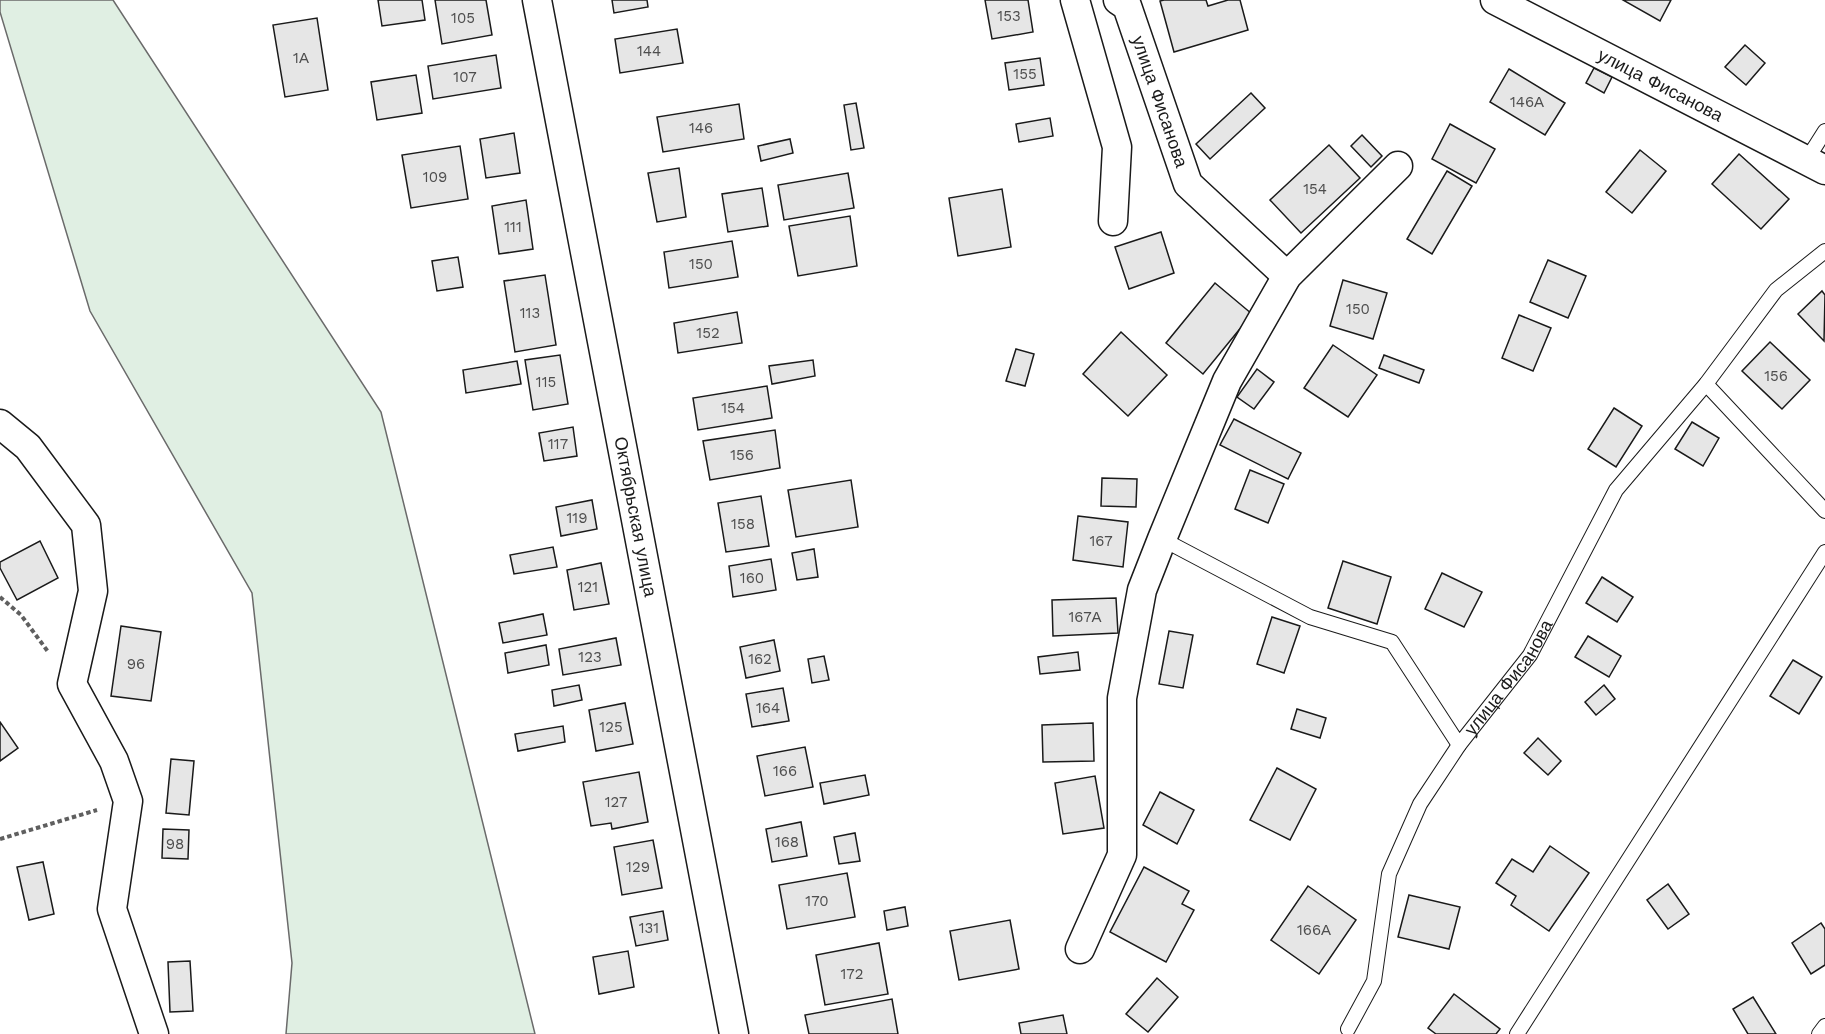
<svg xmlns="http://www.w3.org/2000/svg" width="1825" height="1034" font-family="'Work Sans',sans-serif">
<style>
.green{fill:#e0efe3;stroke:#6a6a6a;stroke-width:1.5}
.building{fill:#e6e6e6;stroke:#1a1a1a;stroke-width:1.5}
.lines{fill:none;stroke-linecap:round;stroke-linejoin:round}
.service-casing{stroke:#1a1a1a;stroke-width:16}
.minor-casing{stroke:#1a1a1a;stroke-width:31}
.path{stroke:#5f5f5f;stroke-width:4;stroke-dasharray:4.5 3;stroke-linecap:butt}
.service{stroke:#fff;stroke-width:14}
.minor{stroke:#fff;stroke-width:28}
.labels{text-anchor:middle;stroke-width:4.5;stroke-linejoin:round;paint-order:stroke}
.number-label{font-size:15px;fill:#4d4d4d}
.street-label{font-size:18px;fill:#1a1a1a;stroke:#fff}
</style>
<rect width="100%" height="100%" fill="#fff"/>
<polygon class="green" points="0,0 113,0 381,412 535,1034 286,1034 292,963 252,593 90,311 0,12"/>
<g class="building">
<polygon points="378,0 422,0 425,20 382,26"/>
<polygon points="435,0 486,0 492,35 442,44"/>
<polygon points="612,0 647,0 648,7 614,13"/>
<polygon points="985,0 1028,0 1033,32 992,39"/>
<polygon points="1164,0 1206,0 1208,6 1228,0 1240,0 1248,30 1174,52 1160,1"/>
<polygon points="1623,0 1671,0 1660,21"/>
<polygon points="317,18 328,90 285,97 273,25"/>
<polygon points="677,29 683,63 620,73 615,39"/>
<polygon points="1745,45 1765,63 1746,85 1725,67"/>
<polygon points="496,55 501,88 433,99 428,66"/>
<polygon points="1040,58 1044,85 1009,90 1005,63"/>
<polygon points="1594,68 1612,77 1604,93 1586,83"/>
<polygon points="1509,69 1565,103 1545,135 1490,102"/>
<polygon points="416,75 422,113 377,120 371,82"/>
<polygon points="1251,93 1265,108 1210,159 1196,144"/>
<polygon points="856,103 864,148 851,150 844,105"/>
<polygon points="739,104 744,139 663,152 657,117"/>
<polygon points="1050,118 1053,136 1019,142 1016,124"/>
<polygon points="1450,124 1495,149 1476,183 1432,159"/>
<polygon points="514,133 520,173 486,178 480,139"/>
<polygon points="1362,135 1382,156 1371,167 1351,146"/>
<polygon points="790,139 793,153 761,161 758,146"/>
<polygon points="1329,145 1360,178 1301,233 1270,200"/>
<polygon points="460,146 468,199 411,208 402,155"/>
<polygon points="1640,150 1666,171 1632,213 1606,192"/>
<polygon points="1739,154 1789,199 1761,229 1712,184"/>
<polygon points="679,168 686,217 657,222 648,173"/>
<polygon points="1447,171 1472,186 1432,254 1407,239"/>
<polygon points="848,173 854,208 784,220 778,185"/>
<polygon points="762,188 768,226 728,232 722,194"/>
<polygon points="1002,189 1011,247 958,256 949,198"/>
<polygon points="526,200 533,249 499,254 492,206"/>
<polygon points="850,216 857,266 798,276 789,226"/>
<polygon points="1161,232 1174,273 1129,289 1115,247"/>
<polygon points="732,241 738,277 669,288 664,252"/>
<polygon points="458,257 463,287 437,291 432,261"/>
<polygon points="1548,260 1586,276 1568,318 1530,302"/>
<polygon points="545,275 556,345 515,352 504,281"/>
<polygon points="1343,280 1387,293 1373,339 1330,326"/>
<polygon points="1215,283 1252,314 1203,374 1166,343"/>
<polygon points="1822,291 1825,295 1824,341 1798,314"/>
<polygon points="737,312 742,343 678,353 674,323"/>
<polygon points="1519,315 1551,328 1533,371 1502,358"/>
<polygon points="1121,332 1167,375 1128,416 1083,374"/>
<polygon points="1770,342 1810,380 1782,409 1742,371"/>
<polygon points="1333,345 1377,375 1348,417 1304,388"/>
<polygon points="1016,349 1034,354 1025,386 1006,381"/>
<polygon points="560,355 568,404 533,410 525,360"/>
<polygon points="1384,355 1424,370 1419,383 1379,368"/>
<polygon points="813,360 815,376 772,384 769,366"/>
<polygon points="517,361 521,384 466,393 463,370"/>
<polygon points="1257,369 1274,382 1254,409 1237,397"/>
<polygon points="767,386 772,418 698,430 693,398"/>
<polygon points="1614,408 1642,426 1616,467 1588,449"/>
<polygon points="1234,419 1301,453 1288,479 1220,445"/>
<polygon points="1692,422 1719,438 1703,466 1675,449"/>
<polygon points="573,427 577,456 544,461 539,433"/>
<polygon points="775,430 780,468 710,480 703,441"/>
<polygon points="1250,470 1284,484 1268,523 1235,509"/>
<polygon points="1102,478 1137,479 1136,507 1101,506"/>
<polygon points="851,480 858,527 796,537 788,490"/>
<polygon points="761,496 769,546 726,552 718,503"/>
<polygon points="592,500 597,529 561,536 556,507"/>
<polygon points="1078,516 1128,522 1123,567 1073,560"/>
<polygon points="40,541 58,578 17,600 0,568 0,562"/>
<polygon points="553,547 557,567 514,574 510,555"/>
<polygon points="814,549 818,577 797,580 792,553"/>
<polygon points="771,559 776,590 733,597 729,566"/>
<polygon points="1343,561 1391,577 1377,624 1328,608"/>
<polygon points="601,563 609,604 574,610 567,570"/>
<polygon points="1442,573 1482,592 1464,627 1425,609"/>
<polygon points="1602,577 1633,597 1617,622 1586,603"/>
<polygon points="1116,598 1118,633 1053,636 1052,600"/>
<polygon points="543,614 547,635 503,643 499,623"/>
<polygon points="1272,617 1300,626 1284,673 1257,664"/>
<polygon points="121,626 161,632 151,701 111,696"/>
<polygon points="1169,631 1193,635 1183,688 1159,684"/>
<polygon points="1588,636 1621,656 1609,677 1575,657"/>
<polygon points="616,638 621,665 563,675 559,649"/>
<polygon points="774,640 780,671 746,678 740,647"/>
<polygon points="546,645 549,665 508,673 505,653"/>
<polygon points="1078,652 1080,670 1040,674 1038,657"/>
<polygon points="824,656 829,680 812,683 808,659"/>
<polygon points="1793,660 1822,677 1799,714 1770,696"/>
<polygon points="579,685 582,700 554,706 552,690"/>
<polygon points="1604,685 1615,699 1596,715 1585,702"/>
<polygon points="783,688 789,721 752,727 746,694"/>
<polygon points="625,703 633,744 596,751 589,710"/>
<polygon points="1297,709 1326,718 1320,738 1291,729"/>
<polygon points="0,722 18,748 0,761"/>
<polygon points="1093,723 1094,761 1043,762 1042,725"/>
<polygon points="563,726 565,742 518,751 515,734"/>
<polygon points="1538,738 1561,761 1548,775 1524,753"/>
<polygon points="805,747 813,787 765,796 757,756"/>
<polygon points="171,759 194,761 189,815 166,813"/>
<polygon points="1277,768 1316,789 1290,840 1250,820"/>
<polygon points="639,772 648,822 612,829 611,823 591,826 583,782"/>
<polygon points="865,775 869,795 824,804 820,783"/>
<polygon points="1095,776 1104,828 1063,834 1055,783"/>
<polygon points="1160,792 1194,810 1177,844 1143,825"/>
<polygon points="801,822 807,856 772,862 766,829"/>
<polygon points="163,829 189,830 188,859 162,858"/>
<polygon points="855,833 860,861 839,864 834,837"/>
<polygon points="653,840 662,888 622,895 614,847"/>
<polygon points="1550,846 1589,873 1549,931 1511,905 1516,896 1496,883 1512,859 1533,872"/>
<polygon points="43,862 54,914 29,920 17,867"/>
<polygon points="1144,867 1189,891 1182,904 1194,910 1166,962 1110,932"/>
<polygon points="847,873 855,917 787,929 779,885"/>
<polygon points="1668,884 1689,914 1668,929 1647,900"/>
<polygon points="1308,886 1356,920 1319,974 1271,940"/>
<polygon points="1409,895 1460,907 1449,949 1398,937"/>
<polygon points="905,907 908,926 887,930 884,911"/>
<polygon points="663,911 668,940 636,946 630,917"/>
<polygon points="1010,920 1019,969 959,980 950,931"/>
<polygon points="1821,923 1825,929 1825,965 1811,974 1792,943"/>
<polygon points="879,943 888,994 825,1005 816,955"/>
<polygon points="628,951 634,987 599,994 593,957"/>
<polygon points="190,961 193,1011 170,1012 168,962"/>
<polygon points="1157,978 1178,997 1148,1032 1126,1014"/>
<polygon points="1454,994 1500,1029 1496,1034 1436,1034 1428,1028"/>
<polygon points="1753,997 1776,1034 1748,1034 1733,1009"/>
<polygon points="892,999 898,1034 809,1034 805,1015"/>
<polygon points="1063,1015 1067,1034 1021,1034 1019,1023"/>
</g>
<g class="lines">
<defs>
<g id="service">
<polyline points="1806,161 1825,131"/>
<polyline points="1706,384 1825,511"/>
<path id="s1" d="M 1162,539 L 1310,617 L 1392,642 L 1459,745 L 1530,655 L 1616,490 L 1706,384 L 1776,290 L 1825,251"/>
<polyline points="1348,1029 1374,981 1389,874 1420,804 1459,745"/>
<polyline points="1517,1034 1825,552"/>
<polyline points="1819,1034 1825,1026"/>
</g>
<g id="minor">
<path id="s2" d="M 537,0 L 734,1034"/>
<polyline points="1075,0 1117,147 1113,221"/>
<path id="s3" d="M 1118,0 L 1127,6 L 1188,184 L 1287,276"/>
<path id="s4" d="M 1495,0 L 1825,170"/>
<polyline points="0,424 28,447 86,525 93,591 72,684 114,761 128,801 112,909 154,1034"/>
<polyline points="1080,949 1122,855 1122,698 1142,590 1162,539 1227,381 1287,276 1398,166"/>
</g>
</defs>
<use href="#service" class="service-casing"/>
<use href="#minor" class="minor-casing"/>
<g class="path">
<polyline points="0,597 21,615 49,653"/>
<polyline points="0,839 97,810"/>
</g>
<use href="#service" class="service"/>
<use href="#minor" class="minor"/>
</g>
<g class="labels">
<g class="number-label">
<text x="1009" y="21">153</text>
<text x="463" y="23">105</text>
<text x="649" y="56">144</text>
<text x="301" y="63">1А</text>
<text x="1025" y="79">155</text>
<text x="465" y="82">107</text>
<text x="1527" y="107">146А</text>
<text x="701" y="133">146</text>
<text x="435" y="182">109</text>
<text x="1315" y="194">154</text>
<text x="513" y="232">111</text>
<text x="701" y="269">150</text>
<text x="1358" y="314">150</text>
<text x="530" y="318">113</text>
<text x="708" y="338">152</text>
<text x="1776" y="381">156</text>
<text x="546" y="387">115</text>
<text x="733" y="413">154</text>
<text x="558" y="449">117</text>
<text x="742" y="460">156</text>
<text x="577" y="523">119</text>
<text x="743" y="529">158</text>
<text x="1101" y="546">167</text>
<text x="752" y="583">160</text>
<text x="588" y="592">121</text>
<text x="1085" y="622">167А</text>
<text x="590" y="662">123</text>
<text x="760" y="664">162</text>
<text x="136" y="669">96</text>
<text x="768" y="713">164</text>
<text x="611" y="732">125</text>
<text x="785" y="776">166</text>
<text x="616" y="807">127</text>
<text x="787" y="847">168</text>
<text x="175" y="849">98</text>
<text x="638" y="872">129</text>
<text x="817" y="906">170</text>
<text x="649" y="933">131</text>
<text x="1314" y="935">166А</text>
<text x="852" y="979">172</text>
</g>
<g class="street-label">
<text dy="6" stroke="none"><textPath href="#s4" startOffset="186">улица Фисанова</textPath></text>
<text dy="6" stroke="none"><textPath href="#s3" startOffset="112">улица Фисанова</textPath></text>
<text dy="6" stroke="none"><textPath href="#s2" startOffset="526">Октябрьская улица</textPath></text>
<text dy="6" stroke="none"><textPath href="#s1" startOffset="460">улица Фисанова</textPath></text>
</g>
</g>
</svg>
